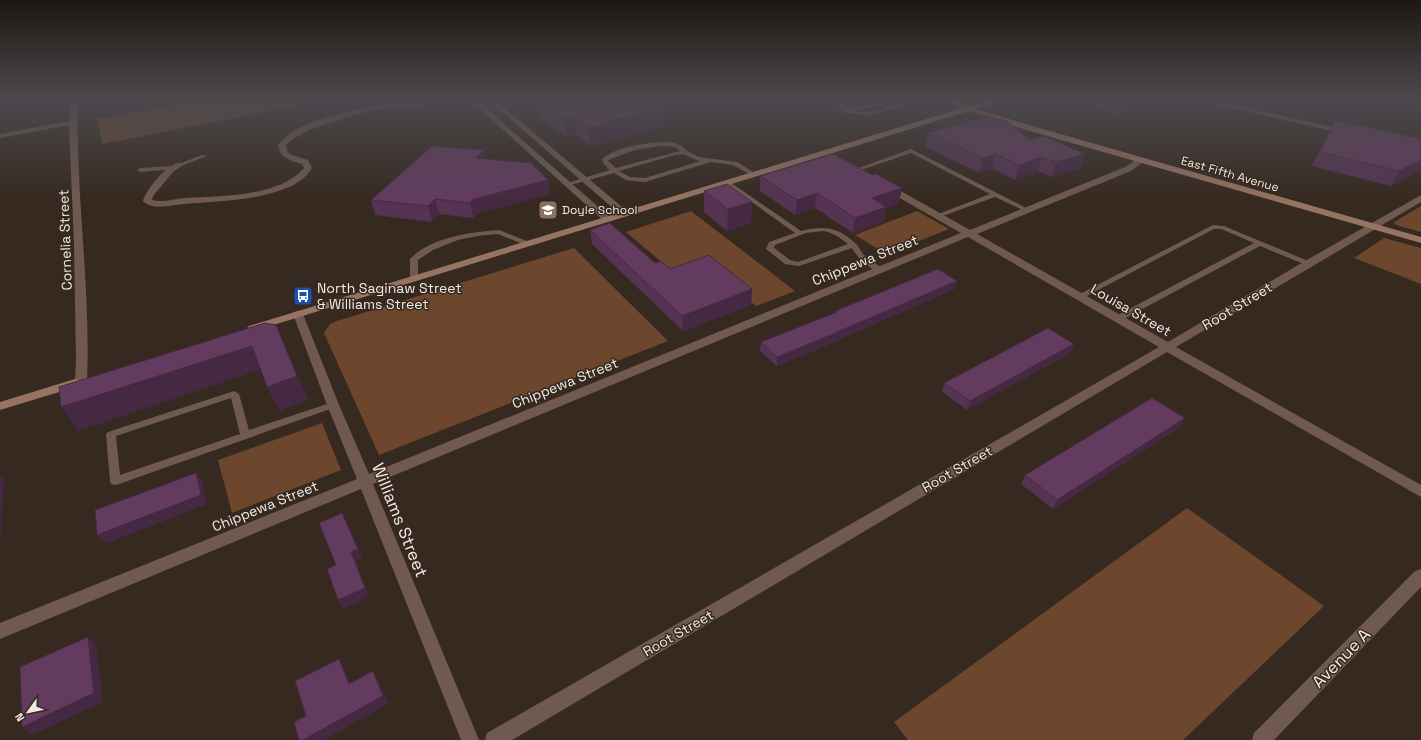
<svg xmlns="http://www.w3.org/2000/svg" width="1421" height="740" font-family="'Space Grotesk',sans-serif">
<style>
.green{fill:#6c472d}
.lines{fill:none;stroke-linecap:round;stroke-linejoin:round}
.lane{fill:#705a4f;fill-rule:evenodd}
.street{fill:#705a4f;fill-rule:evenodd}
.secondary{fill:#967362;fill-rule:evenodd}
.wall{fill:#553352}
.shaded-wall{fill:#452942}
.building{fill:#633b5f;stroke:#452942}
.labels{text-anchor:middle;stroke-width:3;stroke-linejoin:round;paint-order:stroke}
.far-street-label{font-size:12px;fill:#f3eae4;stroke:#362920}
.far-poi-label{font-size:12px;fill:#f3eae4;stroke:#362920;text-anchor:start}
.street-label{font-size:14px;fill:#f3eae4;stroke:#362920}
.poi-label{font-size:14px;fill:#f3eae4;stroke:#362920;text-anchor:start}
.near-street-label{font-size:17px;fill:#f3eae4;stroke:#362920}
</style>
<rect width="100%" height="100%" fill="#362920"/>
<g class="green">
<polygon points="258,98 336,98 102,144 97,119 204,100 247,100"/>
<polygon points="1421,206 1421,232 1399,226 1393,223"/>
<polygon points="691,211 795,291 756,306 701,261 672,271 626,232"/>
<polygon points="917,211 949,229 886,254 855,235"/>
<polygon points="1384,238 1421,248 1421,284 1354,258"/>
<polygon points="574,248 668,341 379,455 324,333 330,324 337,321"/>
<polygon points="322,423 341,470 232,513 218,460"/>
<polygon points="1187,508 1324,606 1183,740 908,740 894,722"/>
</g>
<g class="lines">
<g class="lane">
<polygon points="894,98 902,98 871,108 854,111 868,112 914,99 917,101 868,116 843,112 842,111 844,110 836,107 839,105 862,107"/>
<path d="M 659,142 L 671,142 L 682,146 L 687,151 L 699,157 L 737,162 L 756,174 L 751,175 L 733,165 L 711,162 L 645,182 L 626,180 L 614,173 L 567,186 L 564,184 L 610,170 L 604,164 L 602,159 C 616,147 642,144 659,142 ZM 659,146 C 667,146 675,145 680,151 L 616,168 L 609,162 L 608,160 L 635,150 ZM 684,154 L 696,160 L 701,161 L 645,178 L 630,177 L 619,171 L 675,155 Z"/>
<polygon points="911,149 1030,210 1027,212 1025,211 995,197 940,217 936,217 936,215 990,194 911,153 858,171 853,170"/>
<polygon points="202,155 207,156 181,166 176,165"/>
<polygon points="172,166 174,167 174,169 140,172 137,170 140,168"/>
<path d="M 727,180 L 801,231 C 822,225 839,227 855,243 C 859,246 860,251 864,255 C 870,261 878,264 884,270 L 880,272 C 868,269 858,258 852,248 L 799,266 L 785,264 L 766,249 L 769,242 L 795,233 L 725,183 L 724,182 ZM 824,231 C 834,233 840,238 848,244 L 798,262 L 790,260 L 774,248 L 775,245 L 806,233 Z"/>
<polygon points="1213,225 1224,226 1313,263 1309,265 1306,265 1260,246 1120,321 1114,321 1113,319 1114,317 1254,243 1221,229 1214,229 1081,299 1078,299 1074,297"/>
<path d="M 499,230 L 532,243 L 531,245 L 525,245 L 498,234 L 477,236 L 458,240 L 433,250 L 418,260 L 418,278 L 414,280 L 410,278 L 410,259 C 431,237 471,232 499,230 Z"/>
<path d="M 234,391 L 239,394 L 249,430 L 330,403 L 336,403 L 338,405 L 336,407 L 119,484 L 115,485 L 111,484 L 110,481 L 106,434 L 108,432 ZM 231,398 L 240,434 L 120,475 L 116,436 Z"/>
</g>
<g class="street">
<path d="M 70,98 L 78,98 C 75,191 91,287 87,381 L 85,384 L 77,384 L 75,381 L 76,360 L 74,244 L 69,125 L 0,138 L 0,134 L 70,121 Z"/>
<polygon points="104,98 116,98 112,100 104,101"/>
<path d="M 355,98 L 411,101 L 454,98 L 475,98 L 612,219 L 607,222 L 604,221 L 468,98 L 464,100 L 425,105 L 396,105 L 358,114 L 311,129 L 291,140 L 286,145 L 287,151 L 292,155 L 308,160 L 312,168 C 306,177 299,183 289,187 C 256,201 219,201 184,204 C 172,205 152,211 143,201 C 146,190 169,160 182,163 L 183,165 L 173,172 L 153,196 L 152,200 C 163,203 174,199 185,198 C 221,196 279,197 304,168 L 302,164 C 290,160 280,158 278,145 C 299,118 352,111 384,104 L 358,100 Z"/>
<polygon points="486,98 493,98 628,212 630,214 628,216 622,216"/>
<polygon points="1192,98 1204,98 1346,130 1350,132 1346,134 1196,100"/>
<polygon points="1137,159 1140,159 1144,161 1131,171 977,234 1168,342 1305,261 1421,195 1421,202 1176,347 1421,485 1421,497 1167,352 512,740 485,740 487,733 1159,347 968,237 373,484 479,740 461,740 361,489 0,639 0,623 357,479 327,405 293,314 294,312 298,311 303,314 339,405 369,474 961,233 884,189 883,187 884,185 890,185 970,230 1125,167"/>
<polygon points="1421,569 1421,587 1274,740 1252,740 1254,733 1415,571"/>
</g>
<g class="secondary">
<polygon points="939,98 948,98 969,106 997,98 1006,98 1005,99 976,109 1029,125 1421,237 1421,243 1023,129 969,111 257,330 249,330 247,328 249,326 962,108"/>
<polygon points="1417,98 1421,98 1421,101 1418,101"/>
<polygon points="75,379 79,380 81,383 79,386 0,410 0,402"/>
</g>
</g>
<g class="wall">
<polygon points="1070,98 1144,98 1140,107 1117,115"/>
<polygon points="535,99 665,127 640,132 631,136 618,138 599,145 590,146 576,135 567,137 561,134 538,118"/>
<polygon points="1335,120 1421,142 1421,170 1391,186 1312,166"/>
<polygon points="928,133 1030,140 1085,154 1080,168 1052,177 1038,171 1015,180 992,168 979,173 926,147"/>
<polygon points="485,159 548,180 550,194 477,214 473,218 439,214 432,222 375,215 371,200"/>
<polygon points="760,176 899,203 886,208 884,222 853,233 815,208 795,215 760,191"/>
<polygon points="704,191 752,202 751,223 727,231 704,212"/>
<polygon points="590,230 655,263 670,269 752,289 751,305 683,331 592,244"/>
<polygon points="957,281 955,289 838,340 837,341 777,366 760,351 761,342 835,313 835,311"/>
<polygon points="1074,344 1070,353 967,410 942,392 944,383"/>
<polygon points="1180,427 1053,509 1021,484 1025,475"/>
</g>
<g class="shaded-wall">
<polygon points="1123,98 1144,98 1140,107 1117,115"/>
<polygon points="665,108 665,127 640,132 631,136 618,138 599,145 590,146 588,126 639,114"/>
<polygon points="574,116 576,135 567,137 565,118"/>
<polygon points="484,150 487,164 476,158"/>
<polygon points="995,154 992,168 979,173 983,158"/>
<polygon points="1085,154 1080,168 1052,177 1056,162"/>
<polygon points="1042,157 1038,171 1015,180 1019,165"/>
<polygon points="1421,160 1421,170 1391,186 1399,171"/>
<polygon points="548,180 550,194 477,214 473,218 470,203 474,199"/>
<polygon points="902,188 899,203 886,208 884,222 853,233 855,218 872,198"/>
<polygon points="817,193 815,208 795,215 797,200"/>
<polygon points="435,199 439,214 432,222 428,206"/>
<polygon points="752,202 751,223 727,231 728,209"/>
<polygon points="957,281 955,289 838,340 837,341 777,366 777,357"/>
<polygon points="752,289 751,305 683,331 682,316"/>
<polygon points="276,325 308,400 279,411 267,387"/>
<polygon points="1074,344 1070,353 967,410 970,401"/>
<polygon points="252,346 263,369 78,431 61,407"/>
<polygon points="1185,418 1180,427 1053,509 1057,500"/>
<polygon points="196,473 202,482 207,504 105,544 97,535"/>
<polygon points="0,474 4,479 0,546"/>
<polygon points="342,513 362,558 356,561 369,597 343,609 338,600 351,552"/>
<polygon points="88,637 96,645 103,702 32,735 22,727"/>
<polygon points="339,659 344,668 354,693 349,684"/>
<polygon points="373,671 378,680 388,704 324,740 303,740"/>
</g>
<g class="building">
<polygon points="544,98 577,98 595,109 615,105 634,100 648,99 665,108 639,114 630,117 617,119 597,126 588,126 574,116 565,118 559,115 535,99"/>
<polygon points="986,116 1006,121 1030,140 1044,136 1085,154 1056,162 1042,157 1019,165 995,154 983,158 928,133"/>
<polygon points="1335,120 1418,138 1421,142 1421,160 1399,171 1320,152"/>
<polygon points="432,146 484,150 476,158 531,163 548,180 474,199 470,203 435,199 428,206 371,200"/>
<polygon points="833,154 872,175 876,174 902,188 872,198 886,207 855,218 817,193 797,200 760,176"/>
<polygon points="727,184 752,202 728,209 704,191"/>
<polygon points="610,223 655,263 661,261 670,269 709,255 752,289 682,316 590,230"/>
<polygon points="938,269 957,281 837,332 838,332 777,357 761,342 837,312 835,311"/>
<polygon points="265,323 276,325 297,376 267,387 252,346 61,407 59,387"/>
<polygon points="1048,328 1074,344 970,401 944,383"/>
<polygon points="1152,398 1185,418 1057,500 1025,475"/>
<polygon points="196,473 201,495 97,535 95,510"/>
<polygon points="342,513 358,549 351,552 365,588 338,600 327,569 336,565 319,523"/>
<polygon points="88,637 94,693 22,727 20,667"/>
<polygon points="339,659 349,684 373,671 383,696 303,740 299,740 294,722 306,716 295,681"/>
</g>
<linearGradient id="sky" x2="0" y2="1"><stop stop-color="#1e1712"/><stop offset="0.49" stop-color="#4c494e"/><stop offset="1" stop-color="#4c494e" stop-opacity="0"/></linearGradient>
<rect width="1421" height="201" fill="url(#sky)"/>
<defs>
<symbol id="school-square" viewBox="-11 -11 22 22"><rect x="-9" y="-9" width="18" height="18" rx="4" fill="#8d6e63" stroke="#362920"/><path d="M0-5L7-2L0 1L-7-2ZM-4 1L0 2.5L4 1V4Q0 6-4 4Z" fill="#fff"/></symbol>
<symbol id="bus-square" viewBox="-11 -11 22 22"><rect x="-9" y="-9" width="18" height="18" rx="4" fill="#1a4fb4" stroke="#362920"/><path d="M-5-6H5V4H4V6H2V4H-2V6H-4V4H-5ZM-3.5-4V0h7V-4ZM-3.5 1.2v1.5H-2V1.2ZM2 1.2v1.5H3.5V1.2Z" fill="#fff"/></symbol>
</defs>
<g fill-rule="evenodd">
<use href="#school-square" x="537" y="199" width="22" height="22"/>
<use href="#bus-square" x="292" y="285" width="22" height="22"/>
</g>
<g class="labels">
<g class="far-street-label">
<text transform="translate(1230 174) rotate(16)" y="4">East Fifth Avenue</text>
</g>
<g class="far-poi-label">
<text x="562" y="214">Doyle School</text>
</g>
<g class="street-label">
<text transform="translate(65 240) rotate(-92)" y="5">Cornelia Street</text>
<text transform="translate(865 260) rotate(-22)" y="5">Chippewa Street</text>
<text transform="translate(1237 306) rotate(-31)" y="5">Root Street</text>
<text transform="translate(1131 310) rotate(30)" y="5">Louisa Street</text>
<text transform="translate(565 383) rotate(-22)" y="5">Chippewa Street</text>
<text transform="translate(957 469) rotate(-30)" y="5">Root Street</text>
<text transform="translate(265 506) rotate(-22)" y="5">Chippewa Street</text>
<text transform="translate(678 633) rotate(-30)" y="5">Root Street</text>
</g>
<g class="poi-label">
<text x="317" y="293">North Saginaw Street<tspan x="317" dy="16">&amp; Williams Street</tspan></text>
</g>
<g class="near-street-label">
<text transform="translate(400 520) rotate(68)" y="6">Williams Street</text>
<text transform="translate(1341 658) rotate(-46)" y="6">Avenue A</text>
</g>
</g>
<g transform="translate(28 712) rotate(237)" stroke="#362920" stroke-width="3" paint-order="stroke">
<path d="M0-3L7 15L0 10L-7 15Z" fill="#f3eae4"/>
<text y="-6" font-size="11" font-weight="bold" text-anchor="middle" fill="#f3eae4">N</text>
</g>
</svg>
